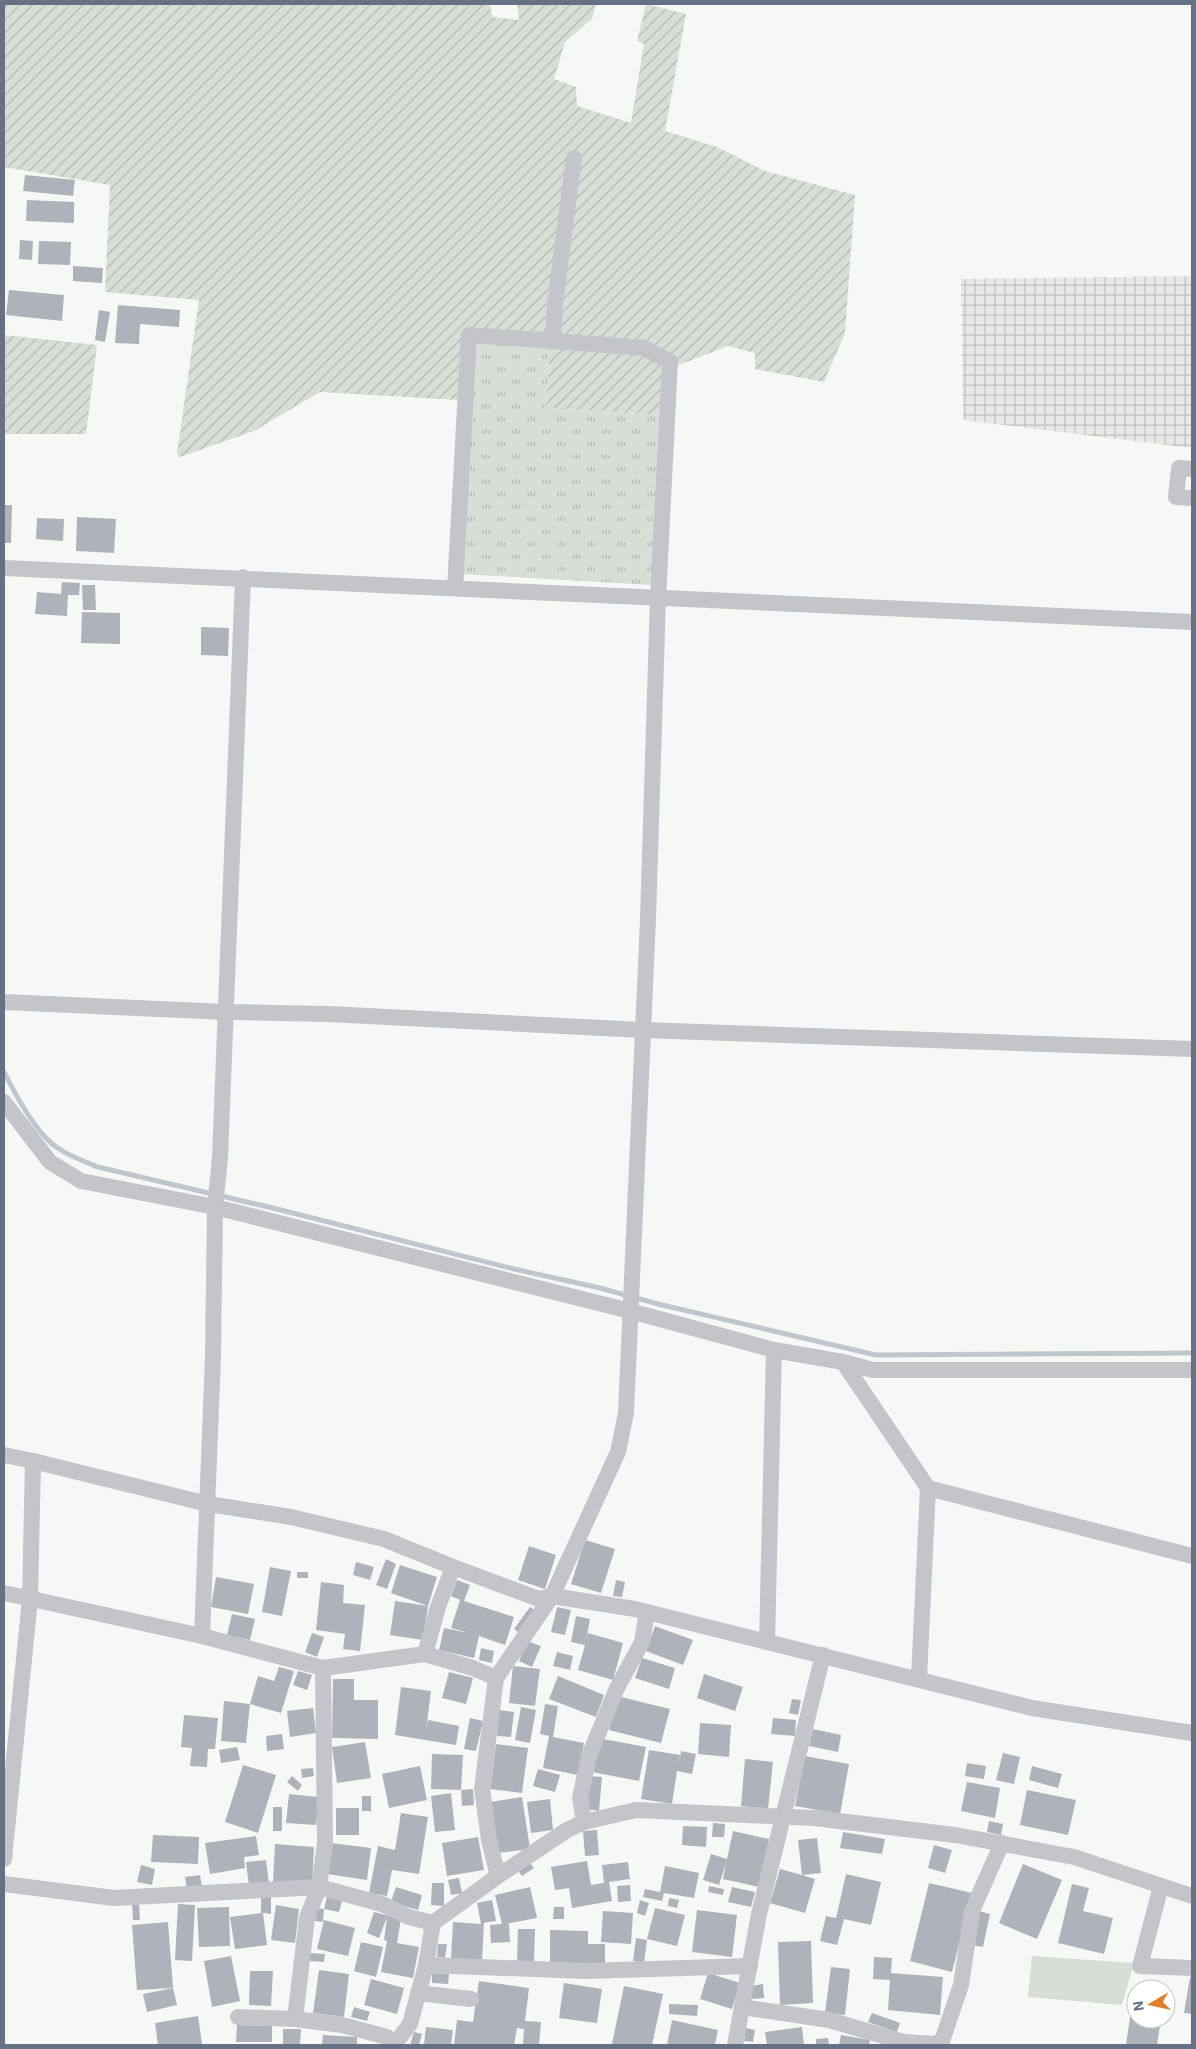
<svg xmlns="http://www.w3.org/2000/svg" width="1196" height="2049" font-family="'IBM Plex Sans',sans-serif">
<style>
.industrial{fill:url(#industrial-grid)}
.grass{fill:url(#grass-tufts)}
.garden{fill:url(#garden-furrows)}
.pitch{fill:#d7ded6}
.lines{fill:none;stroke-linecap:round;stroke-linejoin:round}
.stream{stroke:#bfc7ce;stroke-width:5}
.building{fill:#aeb2ba}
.minor{stroke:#c3c5ca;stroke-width:16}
</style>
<defs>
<pattern id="industrial-grid" width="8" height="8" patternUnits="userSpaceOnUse" patternTransform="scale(1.25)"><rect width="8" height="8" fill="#e8e8e8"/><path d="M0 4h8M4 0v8" fill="none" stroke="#c0c0c2"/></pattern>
<pattern id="grass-tufts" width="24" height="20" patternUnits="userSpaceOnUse" patternTransform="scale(1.25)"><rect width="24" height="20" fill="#d7ded6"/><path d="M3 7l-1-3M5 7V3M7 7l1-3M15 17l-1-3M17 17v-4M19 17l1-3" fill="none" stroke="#b2b8b3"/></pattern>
<pattern id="garden-furrows" width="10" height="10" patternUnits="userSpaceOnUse" patternTransform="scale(1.25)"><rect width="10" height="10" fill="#d7ded6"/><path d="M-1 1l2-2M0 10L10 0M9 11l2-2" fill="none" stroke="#b2b8b3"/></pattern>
</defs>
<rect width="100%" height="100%" fill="#f7f8f5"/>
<polygon class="industrial" points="1192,276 1192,448 963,420 961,279"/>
<polygon class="grass" points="475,341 550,345 546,408 662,415 652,585 461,574"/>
<g class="garden">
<polygon points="4,4 489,4 493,17 519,20 517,4 596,4 592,19 565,42 554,79 576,87 577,106 631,123 644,44 637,41 646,4 686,14 665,131 717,147 765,171 855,195 845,333 824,382 755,369 755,353 728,346 679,365 648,344 465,329 458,400 320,392 254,431 180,457 177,454 199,300 105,292 110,185 4,167"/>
<polygon points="4,335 97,345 86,434 4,434"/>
<polygon points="550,345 641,353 665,365 662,415 546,408"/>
</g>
<polygon class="pitch" points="1032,1956 1134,1963 1122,2005 1028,1997"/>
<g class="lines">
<path class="stream" d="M 4,1072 C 15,1094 28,1118 45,1137 C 58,1152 81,1160 98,1167 L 277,1209 L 514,1269 L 600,1288 L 658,1304 L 876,1355 L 1192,1353"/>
</g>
<g class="building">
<polygon points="25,175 75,180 73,196 23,191"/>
<polygon points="27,200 74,202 74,223 26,221"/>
<polygon points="20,240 33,241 32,260 19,259"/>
<polygon points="39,241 71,242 70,265 38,264"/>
<polygon points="73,266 103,268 102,283 73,281"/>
<polygon points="9,290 64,295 62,321 6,315"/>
<polygon points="118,305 180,310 179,327 140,324 139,344 115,343"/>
<polygon points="99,310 110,312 105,342 95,340"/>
<polygon points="4,505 12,505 11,543 4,543"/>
<polygon points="77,517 116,519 114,553 76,551"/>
<polygon points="37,518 64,519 63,541 36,539"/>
<polygon points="62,582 80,583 79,595 68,595 67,616 35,614 37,592 61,594"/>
<polygon points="82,585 95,585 96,610 83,610"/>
<polygon points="82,612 120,613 120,644 81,643"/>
<polygon points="201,627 229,628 228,656 201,655"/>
<polygon points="585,1540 615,1549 601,1593 571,1584"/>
<polygon points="529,1546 556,1555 545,1589 518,1580"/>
<polygon points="386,1559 396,1564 387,1589 376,1585"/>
<polygon points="356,1562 374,1567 370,1580 353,1575"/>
<polygon points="400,1565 437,1577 428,1606 391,1593"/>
<polygon points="270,1567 291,1571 282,1616 262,1612"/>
<rect x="297" y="1572" width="11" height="6"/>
<polygon points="216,1577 254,1584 248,1614 211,1607"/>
<polygon points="457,1580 470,1585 464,1601 514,1617 505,1645 479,1636 474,1658 439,1650 444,1628 469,1633 451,1628 460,1600 451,1596"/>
<polygon points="616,1580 625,1582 622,1597 613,1596"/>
<polygon points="321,1582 344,1585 343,1603 365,1605 360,1651 343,1649 345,1634 316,1630"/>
<polygon points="395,1601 428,1606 423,1640 390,1635"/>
<polygon points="530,1607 534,1610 518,1632 514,1629"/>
<polygon points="557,1607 571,1610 565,1635 551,1632"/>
<polygon points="232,1614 255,1619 250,1640 227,1635"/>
<polygon points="576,1616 590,1619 586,1641 588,1633 623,1643 613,1680 578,1670 585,1645 571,1642"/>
<polygon points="655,1626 693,1640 683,1665 646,1651"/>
<polygon points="312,1633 324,1637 317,1657 305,1652"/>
<polygon points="527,1641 541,1646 532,1667 519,1661"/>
<polygon points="481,1648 494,1651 492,1663 479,1660"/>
<polygon points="557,1652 573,1656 570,1670 553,1666"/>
<polygon points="642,1658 675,1668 669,1689 635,1678"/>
<polygon points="513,1666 540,1669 535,1706 509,1703"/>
<polygon points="279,1667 294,1671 281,1713 250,1704 246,1743 221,1741 224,1701 250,1704 258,1676 274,1681"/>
<polygon points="298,1671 312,1675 307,1690 293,1685"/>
<polygon points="449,1672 473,1678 466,1704 442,1698"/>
<polygon points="704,1674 743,1687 735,1711 697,1698"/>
<polygon points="558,1676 604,1695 596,1717 549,1699"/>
<polygon points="333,1679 354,1679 354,1700 378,1700 378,1739 332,1738"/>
<polygon points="401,1687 431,1691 426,1730 428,1720 459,1726 456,1745 395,1735"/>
<polygon points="617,1696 670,1709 661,1743 609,1730"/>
<polygon points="792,1699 801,1700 798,1715 789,1713"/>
<polygon points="545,1704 558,1706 553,1737 584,1743 578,1775 543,1768 549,1736 540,1734"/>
<polygon points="521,1707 536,1710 530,1743 515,1740"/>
<polygon points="313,1708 316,1733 290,1737 287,1711"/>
<polygon points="499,1710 514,1712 511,1737 497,1736"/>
<polygon points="184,1715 218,1718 215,1749 208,1749 207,1767 190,1766 192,1748 181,1747"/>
<polygon points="470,1718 483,1721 476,1751 464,1749"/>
<polygon points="773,1718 796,1720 795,1736 771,1734"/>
<polygon points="700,1723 731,1725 729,1757 698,1754"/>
<polygon points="813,1729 841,1735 838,1752 809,1746"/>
<polygon points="282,1734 284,1749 267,1751 266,1736"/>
<polygon points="598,1738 646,1747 639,1781 592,1772"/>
<polygon points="365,1742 371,1778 337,1783 332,1747"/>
<polygon points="496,1744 528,1748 522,1793 490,1789"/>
<polygon points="237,1747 240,1760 221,1763 219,1750"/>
<polygon points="649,1750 680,1755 679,1764 681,1751 696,1754 692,1774 677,1771 672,1804 641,1799"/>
<polygon points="1003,1753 1020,1757 1014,1784 996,1780"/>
<polygon points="432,1754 463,1755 461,1790 473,1789 474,1805 462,1806 461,1790 431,1789"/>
<polygon points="805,1756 849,1764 840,1814 795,1806"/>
<polygon points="745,1759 773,1762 768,1809 741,1806"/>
<polygon points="967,1763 986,1766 984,1779 965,1776"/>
<polygon points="243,1765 276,1775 258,1833 225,1822"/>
<polygon points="420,1766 427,1800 389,1808 382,1774"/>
<polygon points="1032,1766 1062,1774 1058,1788 1029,1780"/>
<polygon points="313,1768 314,1776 302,1778 301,1769"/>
<polygon points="538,1769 560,1775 555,1792 533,1786"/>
<polygon points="292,1776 302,1785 298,1791 287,1782"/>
<polygon points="590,1776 602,1777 599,1811 587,1809"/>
<polygon points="967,1782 1000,1788 995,1818 961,1811"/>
<polygon points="1027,1790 1076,1800 1068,1835 1020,1825"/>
<polygon points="451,1793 455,1830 435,1832 431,1796"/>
<polygon points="289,1794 319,1797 316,1825 286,1823"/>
<rect x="362" y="1796" width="9" height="15"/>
<polygon points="522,1797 530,1849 498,1853 490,1802"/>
<polygon points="550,1799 553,1830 531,1833 527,1802"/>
<rect x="273" y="1807" width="9" height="24"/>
<rect x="336" y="1808" width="23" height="27"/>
<polygon points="401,1813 428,1817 419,1874 392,1870 387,1896 369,1893 378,1846 395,1850"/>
<polygon points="989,1821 1003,1824 1001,1835 987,1832"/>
<polygon points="713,1823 725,1824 724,1837 712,1837"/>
<polygon points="683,1826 707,1827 706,1847 682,1845"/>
<polygon points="597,1830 599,1855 585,1856 583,1831"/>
<polygon points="733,1831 769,1839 759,1887 723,1879 726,1863 719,1885 703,1880 711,1854 727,1859"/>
<polygon points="843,1832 885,1839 882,1854 840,1848"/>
<polygon points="153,1835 199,1837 198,1864 151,1862"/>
<polygon points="256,1836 259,1855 244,1857 245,1868 210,1874 205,1843"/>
<polygon points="478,1837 484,1870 447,1876 442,1843"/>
<polygon points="817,1838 821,1873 802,1875 815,1879 805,1913 770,1903 780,1869 802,1875 798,1840"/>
<polygon points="331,1843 371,1848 367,1880 327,1874"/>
<polygon points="275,1844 314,1847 312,1885 273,1882"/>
<polygon points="934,1845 952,1850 945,1873 928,1868"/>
<polygon points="266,1860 269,1884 249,1886 246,1862"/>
<polygon points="587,1861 591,1885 604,1883 602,1865 628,1862 630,1879 609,1882 612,1901 572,1908 569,1888 555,1890 551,1867"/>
<polygon points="530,1863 534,1868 522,1876 518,1871"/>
<polygon points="1023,1864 1062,1880 1037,1939 999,1923"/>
<polygon points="141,1865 155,1869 152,1885 137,1882"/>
<polygon points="665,1866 699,1873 694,1898 664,1893 662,1901 643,1897 645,1889 660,1892"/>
<polygon points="846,1874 881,1882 871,1925 844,1919 837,1945 820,1941 826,1916 836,1918"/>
<polygon points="200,1875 202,1888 187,1890 185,1877"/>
<polygon points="459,1878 462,1893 451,1895 448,1880"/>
<polygon points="432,1883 444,1883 444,1906 431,1905"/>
<polygon points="929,1883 972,1893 952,1972 910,1961"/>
<polygon points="1072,1884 1089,1888 1083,1911 1113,1918 1104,1954 1058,1943"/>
<polygon points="630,1885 631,1901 618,1902 617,1886"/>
<polygon points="709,1886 724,1889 723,1895 708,1892"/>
<polygon points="396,1887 422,1895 418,1910 391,1902"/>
<polygon points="530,1887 537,1918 506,1924 509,1924 510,1942 491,1943 490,1925 502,1924 495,1895"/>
<polygon points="732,1887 755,1892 751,1907 728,1902"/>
<polygon points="328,1893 343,1897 339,1912 324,1909"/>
<polygon points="261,1897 271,1897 271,1914 263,1913 267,1945 235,1949 230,1917 261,1913"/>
<polygon points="669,1898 679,1900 677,1908 668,1906"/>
<polygon points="492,1900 496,1921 484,1923 482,1961 451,1959 453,1922 481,1924 477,1903"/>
<polygon points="640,1900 649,1903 645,1916 637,1913"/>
<polygon points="132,1903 139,1903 140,1920 133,1920"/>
<polygon points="178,1904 195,1905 192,1961 175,1960"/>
<polygon points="276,1905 299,1909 295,1943 271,1940"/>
<polygon points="229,1907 230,1946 199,1947 197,1908"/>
<polygon points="554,1907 564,1907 564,1919 553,1919"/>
<polygon points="317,1908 324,1909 323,1922 315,1921"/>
<polygon points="655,1908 685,1915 677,1946 647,1939"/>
<polygon points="697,1910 737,1915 732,1957 692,1952"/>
<polygon points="603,1911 633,1913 631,1944 601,1942"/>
<polygon points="979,1911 990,1914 983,1947 972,1945"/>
<polygon points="374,1912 401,1919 397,1943 419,1947 413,1978 381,1972 387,1941 384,1940 387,1917 379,1938 367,1933"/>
<polygon points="324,1920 355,1928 348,1956 317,1949"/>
<polygon points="168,1922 173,1988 137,1990 132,1925"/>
<polygon points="518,1929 535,1929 534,1963 517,1963"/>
<polygon points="550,1930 588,1931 588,1944 605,1944 605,1963 550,1963"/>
<polygon points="636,1938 647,1940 644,1963 633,1961"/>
<polygon points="811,1941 813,2003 780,2005 778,1942"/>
<polygon points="361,1942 383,1947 376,1977 354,1971"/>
<polygon points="438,1944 447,1944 445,1958 437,1957"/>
<polygon points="310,1953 325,1954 324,1962 309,1961"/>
<polygon points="231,1956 240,2001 212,2007 204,1961"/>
<polygon points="874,1957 892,1958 891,1973 943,1977 940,2015 888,2010 890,1980 873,1979"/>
<polygon points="831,1967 850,1969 845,2015 825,2013"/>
<polygon points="319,1970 349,1974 344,2017 313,2013"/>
<polygon points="250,1971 273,1971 271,2006 249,2005"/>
<polygon points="432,1973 449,1974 448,1984 432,1983"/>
<polygon points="708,1973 740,1983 732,2009 700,1999"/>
<polygon points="1190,1977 1192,1978 1192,2014 1184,2013"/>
<polygon points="371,1979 404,1988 397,2014 364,2005"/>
<polygon points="479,1981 529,1988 525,2021 541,2022 539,2045 523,2045 524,2029 517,2028 514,2045 454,2045 457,2020 473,2022"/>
<polygon points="564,1983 602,1989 597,2023 559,2018"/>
<polygon points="763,1984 764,1998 752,1999 751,1986"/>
<polygon points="624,1986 663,1994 652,2045 612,2044"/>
<polygon points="173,1988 177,2005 147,2012 143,1994"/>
<polygon points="669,2004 698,2005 697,2016 669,2014"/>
<polygon points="354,2007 370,2012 367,2021 351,2017"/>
<polygon points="1131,2011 1136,2012 1136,2019 1161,2019 1157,2045 1126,2045"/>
<polygon points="872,2013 900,2023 897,2032 868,2022"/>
<polygon points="198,2016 202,2044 158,2045 155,2023"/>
<polygon points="672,2020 718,2030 715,2045 667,2045"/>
<polygon points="237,2025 272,2026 272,2042 236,2042"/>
<polygon points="426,2027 453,2030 451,2045 424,2045"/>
<polygon points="802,2027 804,2045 767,2045 765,2032"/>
<polygon points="746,2028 755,2030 753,2042 744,2041"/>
<polygon points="283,2029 301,2029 300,2045 283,2045"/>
<polygon points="414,2032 422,2034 419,2045 410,2045"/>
<polygon points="323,2035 357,2037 357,2045 322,2045"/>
<polygon points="841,2035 870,2040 869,2045 839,2045"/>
<polygon points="828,2038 829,2045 816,2045 816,2039"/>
</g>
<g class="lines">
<g class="minor">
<polyline points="1192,469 1179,468 1176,497 1192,498"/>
<polyline points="4,568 1192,622"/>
<polyline points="455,588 469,335 553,341"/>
<polyline points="4,1002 225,1012 328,1014 642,1030 1192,1049"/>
<polyline points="4,1102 50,1162 81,1181 215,1207 630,1311 774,1350"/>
<polyline points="4,1455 33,1461"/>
<polyline points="928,1488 843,1362 873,1370 1192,1370"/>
<polyline points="4,1593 202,1636 323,1668 425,1654 473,1668 496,1678"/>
<polyline points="202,1636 213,1356 215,1207 220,1157 243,577"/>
<polyline points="767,1642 774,1350 843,1362"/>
<polyline points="425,1654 438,1607 453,1567 539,1599 552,1596 635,1609 1032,1708 1192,1733"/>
<polyline points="919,1678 928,1488 1192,1556"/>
<polyline points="584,1822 580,1798 589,1756 617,1688 642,1642 647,1612"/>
<polyline points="4,1859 30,1599 33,1461 208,1504 291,1517 384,1539 453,1567"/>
<polyline points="498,1876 489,1840 482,1789 496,1678 552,1596 618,1452 626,1413 648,919 658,598 670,362 644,348 553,341 555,303 574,158"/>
<polyline points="4,1884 114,1898 319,1887 382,1904 409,1917 433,1923"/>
<polyline points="1161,1886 1140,1966 1192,1968"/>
<polyline points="426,1965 586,1971 750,1966"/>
<polyline points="418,1993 471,1999"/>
<polyline points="742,2007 829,2020 904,2042 903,2045"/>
<polyline points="238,2017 295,2019 307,1918 319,1887 325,1843 323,1668"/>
<polyline points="295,2019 342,2025 387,2037 392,2045"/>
<polyline points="904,2042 934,2044 942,2041 961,1985 972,1911 1002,1843"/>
<polyline points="394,2045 410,2024 426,1965 433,1923 498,1876 567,1830 584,1822 636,1810 814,1818 955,1835 1074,1857 1192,1896"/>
<polyline points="735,2045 759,1914 823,1655"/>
</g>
</g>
<rect width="1196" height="2049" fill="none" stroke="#677185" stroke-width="10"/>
<g transform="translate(1151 2004) rotate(261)"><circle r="24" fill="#ffffff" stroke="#c2c6ce"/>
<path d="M0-4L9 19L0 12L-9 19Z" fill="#df7e2d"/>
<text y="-8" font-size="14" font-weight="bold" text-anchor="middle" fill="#677185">N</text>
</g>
</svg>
